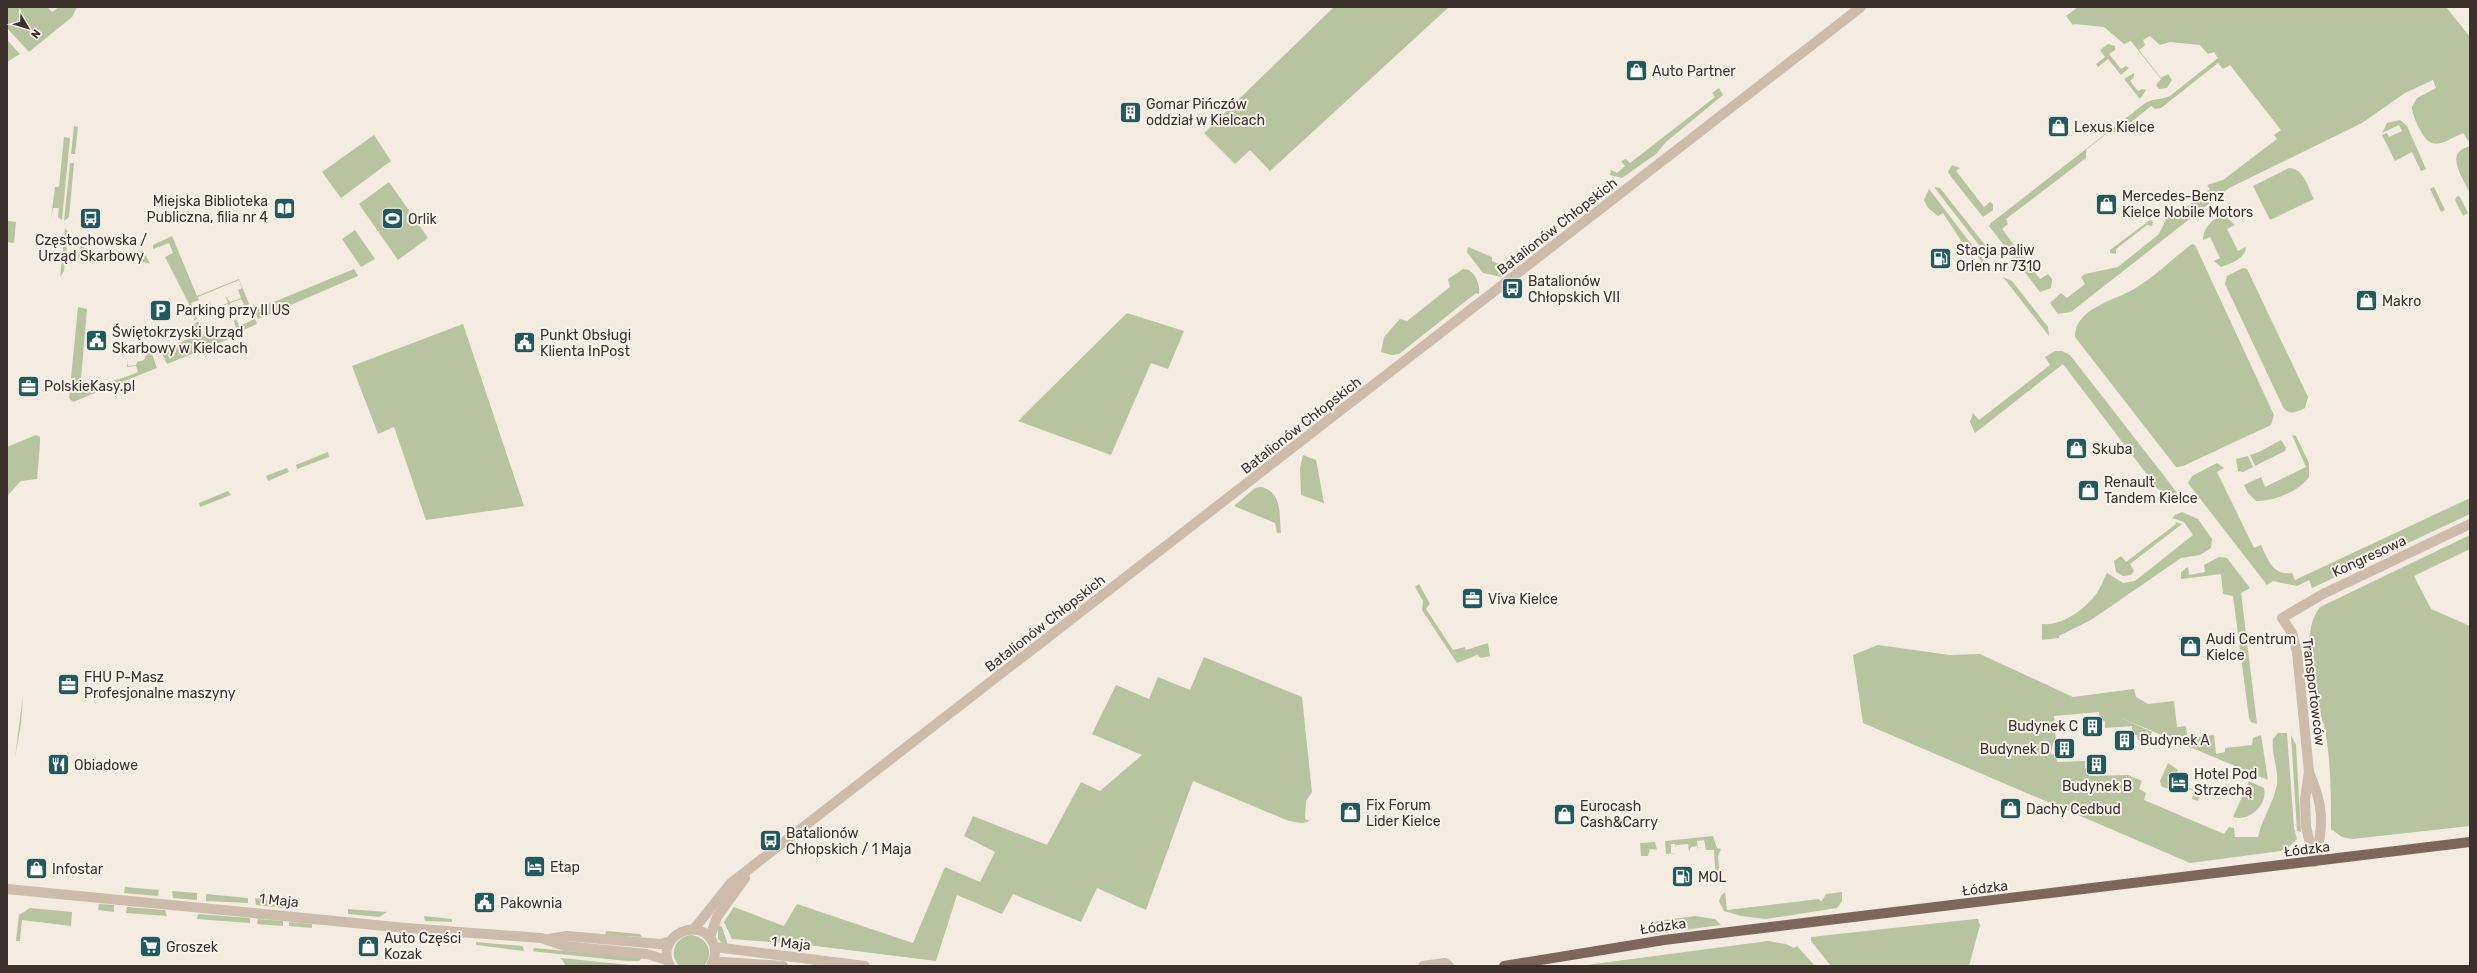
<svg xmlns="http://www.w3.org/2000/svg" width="2477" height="973" font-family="Rubik,sans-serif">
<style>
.green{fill:#b8c4a0}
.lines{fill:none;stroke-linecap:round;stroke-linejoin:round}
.tertiary{stroke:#cdbbac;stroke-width:10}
.primary{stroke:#7d675c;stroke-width:10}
.labels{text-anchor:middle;stroke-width:4;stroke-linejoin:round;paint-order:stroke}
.poi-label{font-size:14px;fill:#3b302b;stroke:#fbf5ee;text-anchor:start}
.street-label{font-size:14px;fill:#3b302b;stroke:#fbf5ee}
</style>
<rect width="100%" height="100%" fill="#f4ebe1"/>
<g class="green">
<polygon points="7,7 47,7 52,12 59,7 77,7 72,17 29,52 7,28"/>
<polygon points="1334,7 1449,7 1270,171 1250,150 1235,164 1204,133"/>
<path d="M 2078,7 L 2446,7 L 2470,37 L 2470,143 L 2463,133 C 2442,142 2432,154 2419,128 C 2416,121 2412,114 2412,107 L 2417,98 L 2436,88 L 2433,80 L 2405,93 L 2362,123 L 2229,188 L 2071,312 L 2058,314 L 2050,303 L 2061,293 L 2067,298 L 2085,284 L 2081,277 L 2085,274 L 2118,267 L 2159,234 L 2168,215 L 2171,219 L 2210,189 L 2207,185 L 2223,180 L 2277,139 L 2274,135 L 2281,130 L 2230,65 L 2223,69 L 2218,63 L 2161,108 L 2155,109 L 2151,106 L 2118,133 L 2110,131 L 2086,150 L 2086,158 L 2006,219 L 2008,224 L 2002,229 L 2040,279 L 2048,274 L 2052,279 L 2051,288 L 2040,292 L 1989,226 L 1991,223 L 2144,104 C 2153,98 2161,100 2170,96 L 2218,58 L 2214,52 L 2208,54 L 2200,45 L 2170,42 L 2160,45 L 2150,36 L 2143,40 L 2145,45 L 2139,50 L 2161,78 L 2168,74 L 2172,80 L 2167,88 L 2159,89 L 2156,85 L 2161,79 L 2131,41 L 2124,44 L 2104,27 L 2075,24 L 2073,25 L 2066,16 Z"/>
<polygon points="8,41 20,54 7,62 7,42"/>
<polygon points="2108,44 2115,46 2115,50 2109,54 2121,69 2126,66 2129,68 2121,75 2108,59 2098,67 2096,64 2105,57 2100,50"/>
<polygon points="2134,73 2134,77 2130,81 2138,91 2143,89 2146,90 2140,99 2124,79"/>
<polygon points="1719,88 1723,95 1666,142 1656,154 1622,178 1610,175 1611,170 1617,173 1625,166 1621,161 1626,159 1630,163 1715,97 1712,93"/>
<polygon points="2400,120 2407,126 2426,169 2421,171 2412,152 2395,161 2382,135 2387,133 2389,137 2402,131 2399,125 2382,133 2387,123"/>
<polygon points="74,126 78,127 75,154 71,154"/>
<polygon points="374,135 391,161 341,198 322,172"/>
<polygon points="64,137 70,138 62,220 58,217 59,208 53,208 51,219 55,187 59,187"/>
<path d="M 2470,146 L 2470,193 C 2466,184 2450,161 2459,152 C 2461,149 2467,147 2470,146 Z"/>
<polygon points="70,163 74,163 69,217 64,221"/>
<polygon points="1952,165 1960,168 1956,171 1984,207 1990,202 1993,204 1993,210 1983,217 1952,178 1948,172"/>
<path d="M 2289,168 C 2304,168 2308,188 2314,199 L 2270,220 L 2253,186 Z"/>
<polygon points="389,182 428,238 398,260 359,204"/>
<polygon points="1934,187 1940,188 1989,250 1989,258"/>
<polygon points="2434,187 2445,210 2441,212 2430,189"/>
<polygon points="1929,189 1985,262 1983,264 1967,242 1962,242 1943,213 1938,216 1928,208 1924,200"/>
<polygon points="2457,196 2460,197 2468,213 2463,216 2455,200"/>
<path d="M 2225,216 L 2235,225 L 2227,229 L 2238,251 L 2246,247 C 2246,258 2230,264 2221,267 L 2214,261 L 2220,258 L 2210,237 L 2203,240 C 2203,228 2213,217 2225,216 Z"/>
<polygon points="2150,220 2153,222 2152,226 2147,225 2116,249 2116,254 2110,253 2110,250"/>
<polygon points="7,221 16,222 14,243 7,242"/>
<polygon points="65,228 68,232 64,271 60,277"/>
<polygon points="355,230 375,259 361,267 342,239"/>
<polygon points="84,236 85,237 83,264 77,258"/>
<polygon points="172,236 197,296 239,279 249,304 245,306 241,299 230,303 232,311 228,304 213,310 215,318 209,304 209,302 213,309 228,303 225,295 230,302 241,298 238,290 242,288 239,280 198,297 199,300 191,303 197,319 193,321 195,318 190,312 192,310 165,257 173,253 169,243 153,249 153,245"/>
<path d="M 2192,244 L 2195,245 L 2274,415 L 2271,425 L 2183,466 L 2176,467 L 2075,337 C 2075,308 2114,301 2134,289 C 2155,277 2173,258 2192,244 Z"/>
<polygon points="1468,247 1492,257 1492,261 1506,267 1508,266 1511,269 1502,277 1483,273 1467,252"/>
<path d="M 142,250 L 150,263 C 143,262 136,263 135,254 Z"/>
<path d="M 2243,268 L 2247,269 L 2308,397 L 2305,408 C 2296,412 2290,416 2283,407 L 2225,284 L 2227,276 Z"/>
<polygon points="354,269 358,276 258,319 254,310"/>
<path d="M 1463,269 C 1474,268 1481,285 1479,294 L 1476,293 L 1399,354 L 1392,355 L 1381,352 L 1384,337 L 1400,319 L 1407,321 L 1450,287 L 1448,279 Z"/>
<polygon points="2003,277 2012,281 2048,327 2049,336"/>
<path d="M 78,307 L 87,309 L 81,380 L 87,381 L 86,389 C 104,383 120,380 138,372 L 136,366 L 127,367 L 128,359 L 128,366 L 136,365 L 137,362 L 144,360 L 148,350 L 152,354 L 157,368 L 73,402 L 69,398 Z"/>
<polygon points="252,312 257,324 237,333 234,321 236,319 239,326 251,321 248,314"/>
<polygon points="1127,313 1184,331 1168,369 1151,363 1111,455 1018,421"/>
<polygon points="198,321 204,336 212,333 215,338 224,334 223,329 228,333 229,339 167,364 160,350 160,345 164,344 171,349 185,340 198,336 200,333 193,325"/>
<polygon points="463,324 524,506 426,520 394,427 378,434 352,366"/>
<polygon points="2055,351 2062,351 2070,355 2165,477 2177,493 2172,503 2165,504 2158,498 2161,493 2063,364 1975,433 1970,422 1973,413 1979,420 2050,365 2045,357"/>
<polygon points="36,435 40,437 40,443 37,479 21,481 7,496 7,447"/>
<path d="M 2292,435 L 2296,436 L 2309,463 L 2309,477 C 2300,491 2272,502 2256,501 L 2248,493 L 2244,485 L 2261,477 L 2265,487 L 2306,467 Z"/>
<polygon points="2281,440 2286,448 2285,451 2255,466 2250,455 2259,452"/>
<polygon points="328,452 329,457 297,469 296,465"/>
<polygon points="1303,455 1316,460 1324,503 1301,495 1300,468"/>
<polygon points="2248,456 2253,467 2243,472 2238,471 2236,459"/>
<path d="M 2217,463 L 2224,468 L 2217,472 L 2254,548 L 2261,545 C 2268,560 2273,576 2292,573 L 2295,580 L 2470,498 L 2470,514 L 2312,588 L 2309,580 L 2297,586 L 2273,581 L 2267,585 L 2188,483 L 2192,476 Z"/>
<polygon points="287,468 289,472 268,481 266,476"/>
<path d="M 1261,487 C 1283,492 1279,516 1281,533 L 1277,533 L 1275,523 L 1234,506 L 1255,488 Z"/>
<polygon points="228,491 231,495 200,507 199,503"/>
<path d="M 2182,512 L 2198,519 L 2212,539 L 2211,548 L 2200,555 L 2181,558 L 2091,620 L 2059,636 L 2059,638 L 2042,640 L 2042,624 C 2063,626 2085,609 2097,593 C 2101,587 2103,580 2107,573 L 2123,583 L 2135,581 L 2193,535 L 2184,522 L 2172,518 L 2175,515 Z"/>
<polygon points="2175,522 2182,524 2130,564 2134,571 2131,575 2123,576 2116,572 2114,561 2121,556 2126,562 2176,524"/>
<path d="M 2470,535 L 2470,549 L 2414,576 L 2431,609 L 2470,626 L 2470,826 L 2352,839 L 2342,837 L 2331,829 C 2331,796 2331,757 2324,725 C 2322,717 2317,710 2315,702 C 2310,674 2302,630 2320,607 Z"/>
<polygon points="2219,557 2227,558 2250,588 2241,593 2257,724 2251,722 2249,718 2233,596 2223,594 2221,574 2181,579 2181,572 2188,567 2189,575 2205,572 2204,565"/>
<polygon points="1419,584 1430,604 1426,609 1453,650 1465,647 1466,650 1488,643 1490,656 1481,658 1477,655 1457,663 1422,610 1423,601 1415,587"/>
<path d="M 1878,645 L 1950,655 L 1980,654 L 2073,697 L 2134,689 L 2136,697 L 2148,704 L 2174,701 L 2177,727 L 2186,726 L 2188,742 L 2197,741 L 2196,737 L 2214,735 L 2216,754 L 2225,752 L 2225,748 L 2252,745 L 2253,738 L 2261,735 L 2268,780 L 2119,717 L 2152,732 L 2150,737 L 2155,739 L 2154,742 L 2158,744 L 2157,747 L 2138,740 L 2137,735 L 2132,735 L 2132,726 L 2105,728 L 2105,721 L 2100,722 L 2099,712 L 2054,716 L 2056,740 L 2054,740 L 2051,752 L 2052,755 L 2056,754 L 2057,762 L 2085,761 L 2085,768 L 2088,768 L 2089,776 L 2128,775 L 2142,781 L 2139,789 L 2146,793 L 2144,800 L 2224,834 L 2229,827 L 2234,828 L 2235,837 L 2258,837 C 2262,818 2273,804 2277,785 C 2279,770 2271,754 2273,739 L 2278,733 L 2287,733 L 2294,828 L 2297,839 L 2289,847 L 2281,851 L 2190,863 L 1863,723 L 1853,655 Z"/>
<polygon points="1204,657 1302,697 1312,792 1306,801 1305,819 1310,821 1302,823 1289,821 1193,781 1146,910 1097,888 1081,922 1013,894 1002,914 957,895 936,961 808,945 732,939 724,922 734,907 784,926 797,904 913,943 945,867 980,882 995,852 964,836 973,816 1047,845 1081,782 1100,791 1142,755 1092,734 1116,685 1149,699 1158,677 1190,690"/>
<polygon points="23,694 21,724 15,758"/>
<polygon points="2291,735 2296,745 2301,832 2297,831"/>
<polygon points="2168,763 2178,770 2173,781 2201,793 2198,801 2192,799 2194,791 2173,782 2169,789 2162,787 2160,781"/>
<path d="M 2249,781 L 2264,788 C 2268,805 2249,822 2233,817 Z"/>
<polygon points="1713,836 1717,848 1721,849 1718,856 1720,883 1716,883 1714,850 1706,850 1704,840 1697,841 1698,851 1697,846 1691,847 1689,852 1688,844 1676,845 1676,848 1675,844 1671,844 1671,853 1676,853 1676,850 1676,853 1666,854 1665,841"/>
<polygon points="1655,842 1657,850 1650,849 1648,856 1641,856 1640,843"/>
<polygon points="125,887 159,890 158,896 124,893"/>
<polygon points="172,891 197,893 197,900 173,898"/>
<polygon points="1725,892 1727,910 1819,899 1821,902 1826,894 1842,892 1842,901 1837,908 1766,919 1741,916 1724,911 1719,901 1721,896"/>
<polygon points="206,894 248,898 248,903 206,901"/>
<polygon points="255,898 290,903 289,907 285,908 256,905"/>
<polygon points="99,904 114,905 114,912 98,910"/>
<polygon points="127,907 165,910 167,916 126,913"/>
<polygon points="30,908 72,912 71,926 22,920 20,941 16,941 19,915"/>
<polygon points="348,909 387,912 379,917 348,914"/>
<polygon points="198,914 250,918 250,923 197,919"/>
<polygon points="424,916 452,919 452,922 425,921"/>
<polygon points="1695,916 1715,919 1721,925 1654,934 1645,931 1657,921"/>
<polygon points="258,919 283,921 283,926 257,924"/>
<polygon points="1975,919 1978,919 1980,925 1969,966 1831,966 1811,941 1811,937"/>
<polygon points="289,922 312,924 312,928 289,926"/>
<polygon points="718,925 722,927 728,945 723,944 718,939"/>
<polygon points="606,931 640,934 642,937 605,935"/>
<path d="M 691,935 C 707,937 715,953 704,966 L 679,966 C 668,954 675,937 691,935 Z"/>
<polygon points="1768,941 1786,944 1794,948 1797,946 1815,966 1579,966"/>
<polygon points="476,942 523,946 524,951 476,945"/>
<polygon points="534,948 642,958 639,961 627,961 539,952 533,951"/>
<polygon points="561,958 640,966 566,966"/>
</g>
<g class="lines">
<g class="tertiary">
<path d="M 2309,772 C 2324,806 2324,825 2315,861"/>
<polyline points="2314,862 2306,826 2305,799 2309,772 2297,652 2292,633 2282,618 2323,594 2470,524"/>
<polyline points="7,889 406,928 541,938 565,946 647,954 667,960"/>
<polyline points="694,929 731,883 1861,7"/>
<polyline points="710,937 717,917 745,878"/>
<polyline points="548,939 567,936 660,944 669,942"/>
<polyline points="715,947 865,966"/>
<polyline points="712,964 723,962 783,966"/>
<path d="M 670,966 C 653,936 702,913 714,945 C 716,952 715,959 711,966"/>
<polyline points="1423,966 1445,963 1449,966"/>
</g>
<polyline class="primary" points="1504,966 1664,940 2470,842"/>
</g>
<defs>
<symbol id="shop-square" viewBox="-11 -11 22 22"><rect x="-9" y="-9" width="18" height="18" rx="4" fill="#1f5a5e" stroke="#fbf5ee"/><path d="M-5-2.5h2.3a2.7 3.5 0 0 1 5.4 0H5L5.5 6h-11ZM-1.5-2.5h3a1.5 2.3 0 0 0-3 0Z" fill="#fff"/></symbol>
<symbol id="building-square" viewBox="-11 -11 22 22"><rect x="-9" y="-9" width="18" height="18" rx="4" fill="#1f5a5e" stroke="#fbf5ee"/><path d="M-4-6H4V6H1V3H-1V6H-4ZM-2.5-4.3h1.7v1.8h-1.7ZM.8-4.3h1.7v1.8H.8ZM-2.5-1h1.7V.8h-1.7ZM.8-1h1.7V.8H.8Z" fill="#fff"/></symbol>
<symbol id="library-square" viewBox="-11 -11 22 22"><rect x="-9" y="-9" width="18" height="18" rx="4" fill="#1f5a5e" stroke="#fbf5ee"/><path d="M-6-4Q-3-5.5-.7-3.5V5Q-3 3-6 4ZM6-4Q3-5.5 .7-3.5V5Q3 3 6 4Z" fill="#fff"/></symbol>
<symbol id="bus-square" viewBox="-11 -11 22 22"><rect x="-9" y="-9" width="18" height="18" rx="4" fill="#1f5a5e" stroke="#fbf5ee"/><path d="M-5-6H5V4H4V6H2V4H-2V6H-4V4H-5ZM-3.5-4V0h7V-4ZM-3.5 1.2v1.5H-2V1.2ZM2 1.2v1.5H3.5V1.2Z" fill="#fff"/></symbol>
<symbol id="stadium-square" viewBox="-11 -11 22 22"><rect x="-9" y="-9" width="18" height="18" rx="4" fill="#1f5a5e" stroke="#fbf5ee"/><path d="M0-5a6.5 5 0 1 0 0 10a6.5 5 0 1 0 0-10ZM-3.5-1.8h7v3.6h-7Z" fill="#fff"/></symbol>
<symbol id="fuel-square" viewBox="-11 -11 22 22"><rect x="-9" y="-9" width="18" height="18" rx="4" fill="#1f5a5e" stroke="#fbf5ee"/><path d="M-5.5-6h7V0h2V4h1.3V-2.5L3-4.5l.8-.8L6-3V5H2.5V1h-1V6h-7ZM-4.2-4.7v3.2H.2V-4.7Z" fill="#fff"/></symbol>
<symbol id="parking-square" viewBox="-11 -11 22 22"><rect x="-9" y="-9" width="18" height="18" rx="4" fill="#1f5a5e" stroke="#fbf5ee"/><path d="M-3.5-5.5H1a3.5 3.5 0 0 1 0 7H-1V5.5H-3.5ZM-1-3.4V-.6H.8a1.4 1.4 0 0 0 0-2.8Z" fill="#fff"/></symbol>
<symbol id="civic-square" viewBox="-11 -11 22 22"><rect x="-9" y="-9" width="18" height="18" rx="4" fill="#1f5a5e" stroke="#fbf5ee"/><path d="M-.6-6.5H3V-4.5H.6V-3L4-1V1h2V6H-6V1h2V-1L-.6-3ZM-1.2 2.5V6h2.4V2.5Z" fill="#fff"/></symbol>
<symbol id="office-square" viewBox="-11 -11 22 22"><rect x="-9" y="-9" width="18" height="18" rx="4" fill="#1f5a5e" stroke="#fbf5ee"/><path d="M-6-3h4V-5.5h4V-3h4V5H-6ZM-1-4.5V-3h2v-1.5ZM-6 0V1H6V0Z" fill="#fff"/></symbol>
<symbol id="restaurant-square" viewBox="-11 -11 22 22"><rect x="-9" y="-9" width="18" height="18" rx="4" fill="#1f5a5e" stroke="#fbf5ee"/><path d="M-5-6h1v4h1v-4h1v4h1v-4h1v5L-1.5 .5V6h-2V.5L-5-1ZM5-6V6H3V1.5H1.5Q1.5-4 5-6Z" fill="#fff"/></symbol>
<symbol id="hotel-square" viewBox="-11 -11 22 22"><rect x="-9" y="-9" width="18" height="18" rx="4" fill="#1f5a5e" stroke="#fbf5ee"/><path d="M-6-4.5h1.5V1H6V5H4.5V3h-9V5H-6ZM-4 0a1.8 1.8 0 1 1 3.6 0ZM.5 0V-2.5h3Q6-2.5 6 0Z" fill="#fff"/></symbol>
<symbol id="supermarket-square" viewBox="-11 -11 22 22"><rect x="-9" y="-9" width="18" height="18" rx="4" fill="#1f5a5e" stroke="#fbf5ee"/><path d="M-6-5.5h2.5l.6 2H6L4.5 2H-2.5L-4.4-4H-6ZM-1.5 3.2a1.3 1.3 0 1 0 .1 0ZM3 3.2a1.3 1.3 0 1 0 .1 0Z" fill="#fff"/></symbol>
</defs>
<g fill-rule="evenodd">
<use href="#shop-square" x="1624" y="58" width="25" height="25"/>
<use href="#building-square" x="1118" y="100" width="25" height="25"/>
<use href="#shop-square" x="2046" y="114" width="25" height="25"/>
<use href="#shop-square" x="2094" y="192" width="25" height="25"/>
<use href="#library-square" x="272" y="196" width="25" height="25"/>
<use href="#bus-square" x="78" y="206" width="25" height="25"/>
<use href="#stadium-square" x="380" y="206" width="25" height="25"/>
<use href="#fuel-square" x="1928" y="246" width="25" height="25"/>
<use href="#bus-square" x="1500" y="276" width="25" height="25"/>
<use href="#shop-square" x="2354" y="288" width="25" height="25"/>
<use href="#parking-square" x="148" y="298" width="25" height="25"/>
<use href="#civic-square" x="84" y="328" width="25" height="25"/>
<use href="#civic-square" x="512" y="330" width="25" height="25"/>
<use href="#office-square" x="16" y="374" width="25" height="25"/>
<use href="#shop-square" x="2064" y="436" width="25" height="25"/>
<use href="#shop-square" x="2076" y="478" width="25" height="25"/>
<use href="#office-square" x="1460" y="586" width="25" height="25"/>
<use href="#shop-square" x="2178" y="634" width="25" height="25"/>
<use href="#office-square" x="56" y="672" width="25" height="25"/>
<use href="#building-square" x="2080" y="714" width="25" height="25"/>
<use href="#building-square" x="2112" y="728" width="25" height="25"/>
<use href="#building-square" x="2052" y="736" width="25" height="25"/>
<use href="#building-square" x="2084" y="752" width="25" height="25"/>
<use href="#restaurant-square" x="46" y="752" width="25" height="25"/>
<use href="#hotel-square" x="2166" y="770" width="25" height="25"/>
<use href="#shop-square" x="1998" y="796" width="25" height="25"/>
<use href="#shop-square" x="1338" y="800" width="25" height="25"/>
<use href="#shop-square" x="1552" y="802" width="25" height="25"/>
<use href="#bus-square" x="758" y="828" width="25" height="25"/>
<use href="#hotel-square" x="522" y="854" width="25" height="25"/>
<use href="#shop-square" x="24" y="856" width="25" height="25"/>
<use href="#fuel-square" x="1670" y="864" width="25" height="25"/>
<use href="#civic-square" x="472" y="890" width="25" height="25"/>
<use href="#shop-square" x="356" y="934" width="25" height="25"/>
<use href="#supermarket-square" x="138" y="934" width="25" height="25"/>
</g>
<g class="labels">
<g class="poi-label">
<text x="1652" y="76">Auto Partner</text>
<text x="1146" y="109">Gomar Pińczów<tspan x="1146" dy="16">oddział w Kielcach</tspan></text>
<text x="2074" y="132">Lexus Kielce</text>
<text x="2122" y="201">Mercedes-Benz<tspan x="2122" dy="16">Kielce Nobile Motors</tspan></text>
<text x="268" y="206" text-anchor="end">Miejska Biblioteka<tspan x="268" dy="16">Publiczna, filia nr 4</tspan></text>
<text x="408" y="224">Orlik</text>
<text x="91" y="245" text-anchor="middle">Częstochowska /<tspan x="91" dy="16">Urząd Skarbowy</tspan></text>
<text x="1956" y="255">Stacja paliw<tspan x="1956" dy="16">Orlen nr 7310</tspan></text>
<text x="1528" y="286">Batalionów<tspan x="1528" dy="16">Chłopskich VII</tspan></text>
<text x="2382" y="306">Makro</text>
<text x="176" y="315">Parking przy II US</text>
<text x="112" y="337">Świętokrzyski Urząd<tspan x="112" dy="16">Skarbowy w Kielcach</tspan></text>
<text x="540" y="340">Punkt Obsługi<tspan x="540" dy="16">Klienta InPost</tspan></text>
<text x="44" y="391">PolskieKasy.pl</text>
<text x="2092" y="454">Skuba</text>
<text x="2104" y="487">Renault<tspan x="2104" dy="16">Tandem Kielce</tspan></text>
<text x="1488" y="604">Viva Kielce</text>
<text x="2206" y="644">Audi Centrum<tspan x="2206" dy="16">Kielce</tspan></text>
<text x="84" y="682">FHU P-Masz<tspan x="84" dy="16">Profesjonalne maszyny</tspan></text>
<text x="2078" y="731" text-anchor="end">Budynek C</text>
<text x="2140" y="745">Budynek A</text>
<text x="2050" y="754" text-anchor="end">Budynek D</text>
<text x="74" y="770">Obiadowe</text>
<text x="2194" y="779">Hotel Pod<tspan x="2194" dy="16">Strzechą</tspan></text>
<text x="2097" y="791" text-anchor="middle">Budynek B</text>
<text x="1366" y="810">Fix Forum<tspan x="1366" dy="16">Lider Kielce</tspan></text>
<text x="1580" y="811">Eurocash<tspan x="1580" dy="16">Cash&amp;Carry</tspan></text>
<text x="2026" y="814">Dachy Cedbud</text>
<text x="786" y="838">Batalionów<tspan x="786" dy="16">Chłopskich / 1 Maja</tspan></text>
<text x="550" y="872">Etap</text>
<text x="52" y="874">Infostar</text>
<text x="1698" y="882">MOL</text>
<text x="500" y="908">Pakownia</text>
<text x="384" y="943">Auto Części<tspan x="384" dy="16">Kozak</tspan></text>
<text x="166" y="952">Groszek</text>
</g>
<g class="street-label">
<text transform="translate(1557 226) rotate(-38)" y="5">Batalionów Chłopskich</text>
<text transform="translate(1301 425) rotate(-38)" y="5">Batalionów Chłopskich</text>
<text transform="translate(2369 556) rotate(-25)" y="5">Kongresowa</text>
<text transform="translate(1045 623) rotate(-38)" y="5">Batalionów Chłopskich</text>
<text transform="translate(2314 692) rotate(83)" y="5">Transportowców</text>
<text transform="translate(2307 849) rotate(-7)" y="5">Łódzka</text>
<text transform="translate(1985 888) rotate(-7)" y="5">Łódzka</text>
<text transform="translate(279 900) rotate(6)" y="5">1 Maja</text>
<text transform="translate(1663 926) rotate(-8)" y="5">Łódzka</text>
<text transform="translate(791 943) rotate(6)" y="5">1 Maja</text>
</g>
</g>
<rect width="2477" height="973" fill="none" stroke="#3b302b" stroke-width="16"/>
<g transform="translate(28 28) rotate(128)" stroke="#fbf5ee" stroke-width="3" paint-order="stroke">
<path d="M0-3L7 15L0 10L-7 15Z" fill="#3b302b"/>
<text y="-6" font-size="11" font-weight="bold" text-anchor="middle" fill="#3b302b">N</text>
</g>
</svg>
